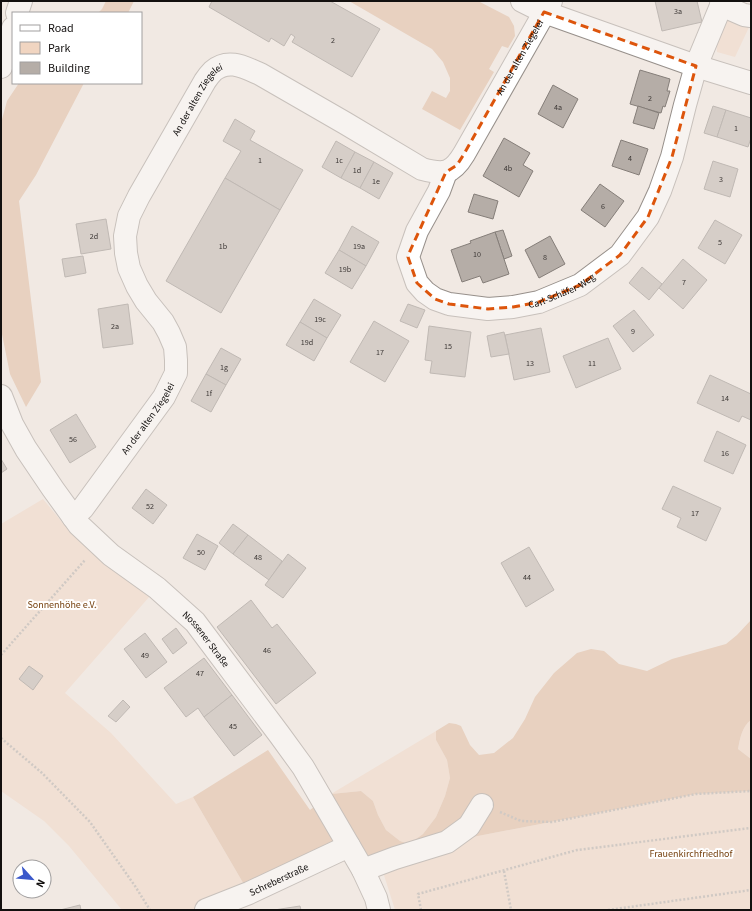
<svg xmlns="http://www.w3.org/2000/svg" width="752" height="911" font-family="'Source Sans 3',sans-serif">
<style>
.green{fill:#f1d5c1}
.forest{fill:#ddb394}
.building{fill:#b5ada7;stroke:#857e79}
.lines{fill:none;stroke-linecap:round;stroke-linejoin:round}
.minor-casing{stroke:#97908b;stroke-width:24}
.path{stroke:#a8a29d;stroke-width:2.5;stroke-dasharray:2 2;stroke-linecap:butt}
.minor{stroke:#fff;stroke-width:22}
.marked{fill:none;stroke:#dd550c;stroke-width:3;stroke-dasharray:8 5;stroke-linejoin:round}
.labels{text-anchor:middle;stroke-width:4;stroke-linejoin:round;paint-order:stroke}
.number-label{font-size:8px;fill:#3c3735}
.street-label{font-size:10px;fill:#13100f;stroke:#fff}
.park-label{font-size:10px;fill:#743f0c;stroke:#fff}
</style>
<rect width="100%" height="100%" fill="#f1e9e3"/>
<g class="green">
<polygon points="726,13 751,23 735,57 717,52 716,40"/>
<polygon points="43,499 71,533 90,549 150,596 65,693 111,733 176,804 193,797 249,893 206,910 122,910 69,846 44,821 1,791 1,524"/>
<path d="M 751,720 L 751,759 L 738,749 C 740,740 742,725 751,720 Z"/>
<polygon points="436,731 436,740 447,760 450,778 445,796 436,817 423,834 409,844 400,841 386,830 378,815 373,801 361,791 331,794"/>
<polygon points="751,791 751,910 395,910 383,872 447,842 696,794"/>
</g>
<g class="forest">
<polygon points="106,1 134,1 128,13 98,13 102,9"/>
<polygon points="349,1 478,1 509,17 514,26 515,36 508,48 502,46 489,69 494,72 460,130 422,109 432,91 446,98 450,91 450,78 443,62 432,49"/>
<polygon points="19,83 84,83 36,175 19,201 41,382 26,407 10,374 1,329 1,123 7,101"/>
<path d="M 751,620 L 751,720 C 742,726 740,739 738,749 L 751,759 L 751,791 L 696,794 L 447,842 L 363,870 L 349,846 L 249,893 L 193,797 L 268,750 L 310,810 L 331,794 L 361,791 L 373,801 L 378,815 L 386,830 L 400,841 L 409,844 L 423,834 L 436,817 L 445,796 L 450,778 L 447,760 L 436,740 L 436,731 L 449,723 L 456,724 L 461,726 L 470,745 L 479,755 L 494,753 L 513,738 L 525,719 L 535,697 L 554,673 L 577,653 L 591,649 L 604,651 L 619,664 L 647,671 L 672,659 L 726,644 L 737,635 Z"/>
</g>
<g class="building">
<polygon points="212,1 330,1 380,29 352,77 292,42 295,37 291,34 284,46 271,38 269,42 209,7"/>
<polygon points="655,1 697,1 702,22 662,31"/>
<polygon points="640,70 670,79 667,91 670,91 665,107 663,106 661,113 630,104"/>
<polygon points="553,85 578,99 563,128 538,114"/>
<polygon points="638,106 659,113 654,129 633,123"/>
<polygon points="713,106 726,110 717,137 704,133"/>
<polygon points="726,110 751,118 751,138 748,147 717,137"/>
<polygon points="235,119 255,131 250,140 303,170 280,210 225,178 241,151 223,141"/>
<polygon points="504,138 530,153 523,165 533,171 519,197 483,176"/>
<polygon points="621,140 648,149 639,175 612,166"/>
<polygon points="336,141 355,152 341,178 322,167"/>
<polygon points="355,152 374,162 360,188 341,178"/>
<polygon points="713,161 738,169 730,197 704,189"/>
<polygon points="374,162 393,173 379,199 360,188"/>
<polygon points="225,178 280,210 221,313 166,281"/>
<polygon points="600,184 624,201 605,227 581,210"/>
<polygon points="474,194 498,201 493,219 468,212"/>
<polygon points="106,219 111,249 81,254 76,224"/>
<polygon points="715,220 742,235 725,264 698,248"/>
<polygon points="352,226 379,242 366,266 339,250"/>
<polygon points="503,230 512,256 504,259 495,232"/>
<polygon points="495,232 509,274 483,283 480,276 462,282 451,250 471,243 470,241"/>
<polygon points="550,236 565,264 539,278 525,250"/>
<polygon points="339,250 366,266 352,289 325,273"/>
<polygon points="83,256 86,273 65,277 62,259"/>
<polygon points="683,259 707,280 683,309 659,288"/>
<polygon points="642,267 662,284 649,300 629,283"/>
<polygon points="314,299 341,315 327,338 300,322"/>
<polygon points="128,304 133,344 103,348 98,309"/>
<polygon points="408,304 425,310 417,328 400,321"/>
<polygon points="634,310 654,335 633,352 613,326"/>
<polygon points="374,321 409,341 385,382 350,362"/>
<polygon points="300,322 327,338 314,361 286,345"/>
<polygon points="429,326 471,332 465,377 430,373 432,361 425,360"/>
<polygon points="541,328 550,372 514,380 505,335"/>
<polygon points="504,332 509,354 491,357 487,336"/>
<polygon points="608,338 621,369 576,388 563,356"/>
<polygon points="221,348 241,359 226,385 206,374"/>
<polygon points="206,374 226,385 211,412 191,401"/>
<polygon points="710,375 751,394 751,420 742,416 739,422 697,403"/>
<polygon points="76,414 96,447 70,463 50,430"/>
<polygon points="717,431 746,445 733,474 704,461"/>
<polygon points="1,459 7,469 1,473"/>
<polygon points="673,486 721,508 706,541 677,527 681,518 662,509"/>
<polygon points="146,489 167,505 153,524 132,508"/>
<polygon points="233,524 248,535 233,554 219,543"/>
<polygon points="197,534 218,546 205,570 183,558"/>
<polygon points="248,535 282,561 269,580 233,554"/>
<polygon points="529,547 554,590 526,607 501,563"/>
<polygon points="288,554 306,568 283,598 265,585"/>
<polygon points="251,600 272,628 277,624 316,673 276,704 217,627"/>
<polygon points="176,628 187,643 173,654 162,639"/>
<polygon points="145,633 167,662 146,678 124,649"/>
<polygon points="204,658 232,695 204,717 198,708 186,717 164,688"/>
<polygon points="29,666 43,676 33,690 19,679"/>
<polygon points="232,695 262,735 234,756 204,717"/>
<polygon points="123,700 130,707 116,722 108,716"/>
<polygon points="80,905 81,910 60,910"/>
<polygon points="300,906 301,910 274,910"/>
</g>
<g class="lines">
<defs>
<g id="minor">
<polyline points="522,1 544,12 696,66 751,83"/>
<polyline points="721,5 744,15 751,16"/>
<polyline points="17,13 21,1"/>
<polyline points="1,67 13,28"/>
<path id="s1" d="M 446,172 L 439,191 L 417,231 L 408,257 L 417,283 L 425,292 L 435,299 L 449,304 L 488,309 L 513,307 L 539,302 L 580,285 L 620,255 L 648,217 L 660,191 L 672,157 L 685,105 L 696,66 L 723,1"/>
<path id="s2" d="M 1,396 L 12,424 L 26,449 L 53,489 L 79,525 L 111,555 L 157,588 L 195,622 L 279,734 L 303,767 L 363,870 L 376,898 L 379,910"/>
<path id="s3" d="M 73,517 L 83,508 L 164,397 L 176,373 L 176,360 L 175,347 L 169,333 L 163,322 L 146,301 L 137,286 L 129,268 L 126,253 L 125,236 L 129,216 L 139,196 L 205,81 C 207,78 210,74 213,71 C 228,58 244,67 260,74 L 345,123 L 422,169 C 444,175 452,174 464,154 L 551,1"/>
<polyline points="363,870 395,858 447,842 469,826 482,805"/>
<path id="s4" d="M 206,910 L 249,893 L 349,846"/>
</g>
</defs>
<use href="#minor" class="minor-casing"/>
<g class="path">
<polyline points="1,655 85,560"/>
<polyline points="1,738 42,773 90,822 135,886 150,910"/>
<polyline points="500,812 521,821 552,822 696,794 751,791"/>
<polyline points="504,871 511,910"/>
<polyline points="421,910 418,894 577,850 751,828"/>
<polyline points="608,910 751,890"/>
</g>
<use href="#minor" class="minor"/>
</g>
<path d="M0 0H752V911H0ZM 544,12 L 696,66 L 672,157 L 648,217 L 620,255 L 580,285 L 539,302 L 513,307 L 488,309 L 449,304 L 435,299 L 417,283 L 408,257 L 410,251 L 446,172 L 457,165 L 464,154 Z" fill="#f1e9e3" fill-opacity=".55" fill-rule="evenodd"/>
<path class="marked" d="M 544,12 L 696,66 L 672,157 L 648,217 L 620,255 L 580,285 L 539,302 L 513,307 L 488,309 L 449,304 L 435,299 L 417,283 L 408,257 L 410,251 L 446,172 L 457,165 L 464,154 Z"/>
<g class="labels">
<g class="number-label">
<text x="678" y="14">3a</text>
<text x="333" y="43">2</text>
<text x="650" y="101">2</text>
<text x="558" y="110">4a</text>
<text x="736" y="131">1</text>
<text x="630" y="161">4</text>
<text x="260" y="163">1</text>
<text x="339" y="163">1c</text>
<text x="508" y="171">4b</text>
<text x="357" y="173">1d</text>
<text x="721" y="182">3</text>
<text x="376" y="184">1e</text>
<text x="603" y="209">6</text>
<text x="94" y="239">2d</text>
<text x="720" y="245">5</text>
<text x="223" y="249">1b</text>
<text x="359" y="249">19a</text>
<text x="477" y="257">10</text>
<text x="545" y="260">8</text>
<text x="345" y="272">19b</text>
<text x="684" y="285">7</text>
<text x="320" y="322">19c</text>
<text x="115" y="329">2a</text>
<text x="633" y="334">9</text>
<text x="307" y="345">19d</text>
<text x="448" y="349">15</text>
<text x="380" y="355">17</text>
<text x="530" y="366">13</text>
<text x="592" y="366">11</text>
<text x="224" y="370">1g</text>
<text x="209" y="396">1f</text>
<text x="725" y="401">14</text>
<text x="73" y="442">56</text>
<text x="725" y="456">16</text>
<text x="150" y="509">52</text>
<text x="695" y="516">17</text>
<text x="201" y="555">50</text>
<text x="258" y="560">48</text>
<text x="527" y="580">44</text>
<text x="267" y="653">46</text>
<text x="145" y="658">49</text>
<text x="200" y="676">47</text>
<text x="233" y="729">45</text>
</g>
<g class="street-label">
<text dy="4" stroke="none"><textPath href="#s3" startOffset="916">An der alten Ziegelei</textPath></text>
<text dy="4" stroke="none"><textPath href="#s3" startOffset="484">An der alten Ziegelei</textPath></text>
<text dy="4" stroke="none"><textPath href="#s1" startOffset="276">Carl-Schäfer-Weg</textPath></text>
<text dy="4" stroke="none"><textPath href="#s3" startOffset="124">An der alten Ziegelei</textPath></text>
<text dy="4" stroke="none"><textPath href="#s2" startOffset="323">Nossener Straße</textPath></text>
<text dy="4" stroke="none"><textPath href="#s4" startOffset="79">Schreberstraße</textPath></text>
</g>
<g class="park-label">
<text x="62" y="608">Sonnenhöhe e.V.</text>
<text x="691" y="857">Frauenkirchfriedhof</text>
</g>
</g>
<rect width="752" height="911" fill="none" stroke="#13100f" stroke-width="4"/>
<rect x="12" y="12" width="130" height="72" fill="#ffffff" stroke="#a19f9f"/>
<rect x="20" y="25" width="20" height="6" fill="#ffffff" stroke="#a19f9f"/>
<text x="48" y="32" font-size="12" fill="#13100f">Road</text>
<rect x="20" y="42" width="20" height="12" fill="#f1d5c1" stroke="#a19f9f"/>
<text x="48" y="52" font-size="12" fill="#13100f">Park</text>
<rect x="20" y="62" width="20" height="12" fill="#b5ada7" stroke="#a19f9f"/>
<text x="48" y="72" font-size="12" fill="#13100f">Building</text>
<g transform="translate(32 879) rotate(117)"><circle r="19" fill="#ffffff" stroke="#a19f9f"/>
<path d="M0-3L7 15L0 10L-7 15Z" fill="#3a58ca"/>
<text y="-6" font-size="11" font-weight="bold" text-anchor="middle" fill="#13100f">N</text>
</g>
</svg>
